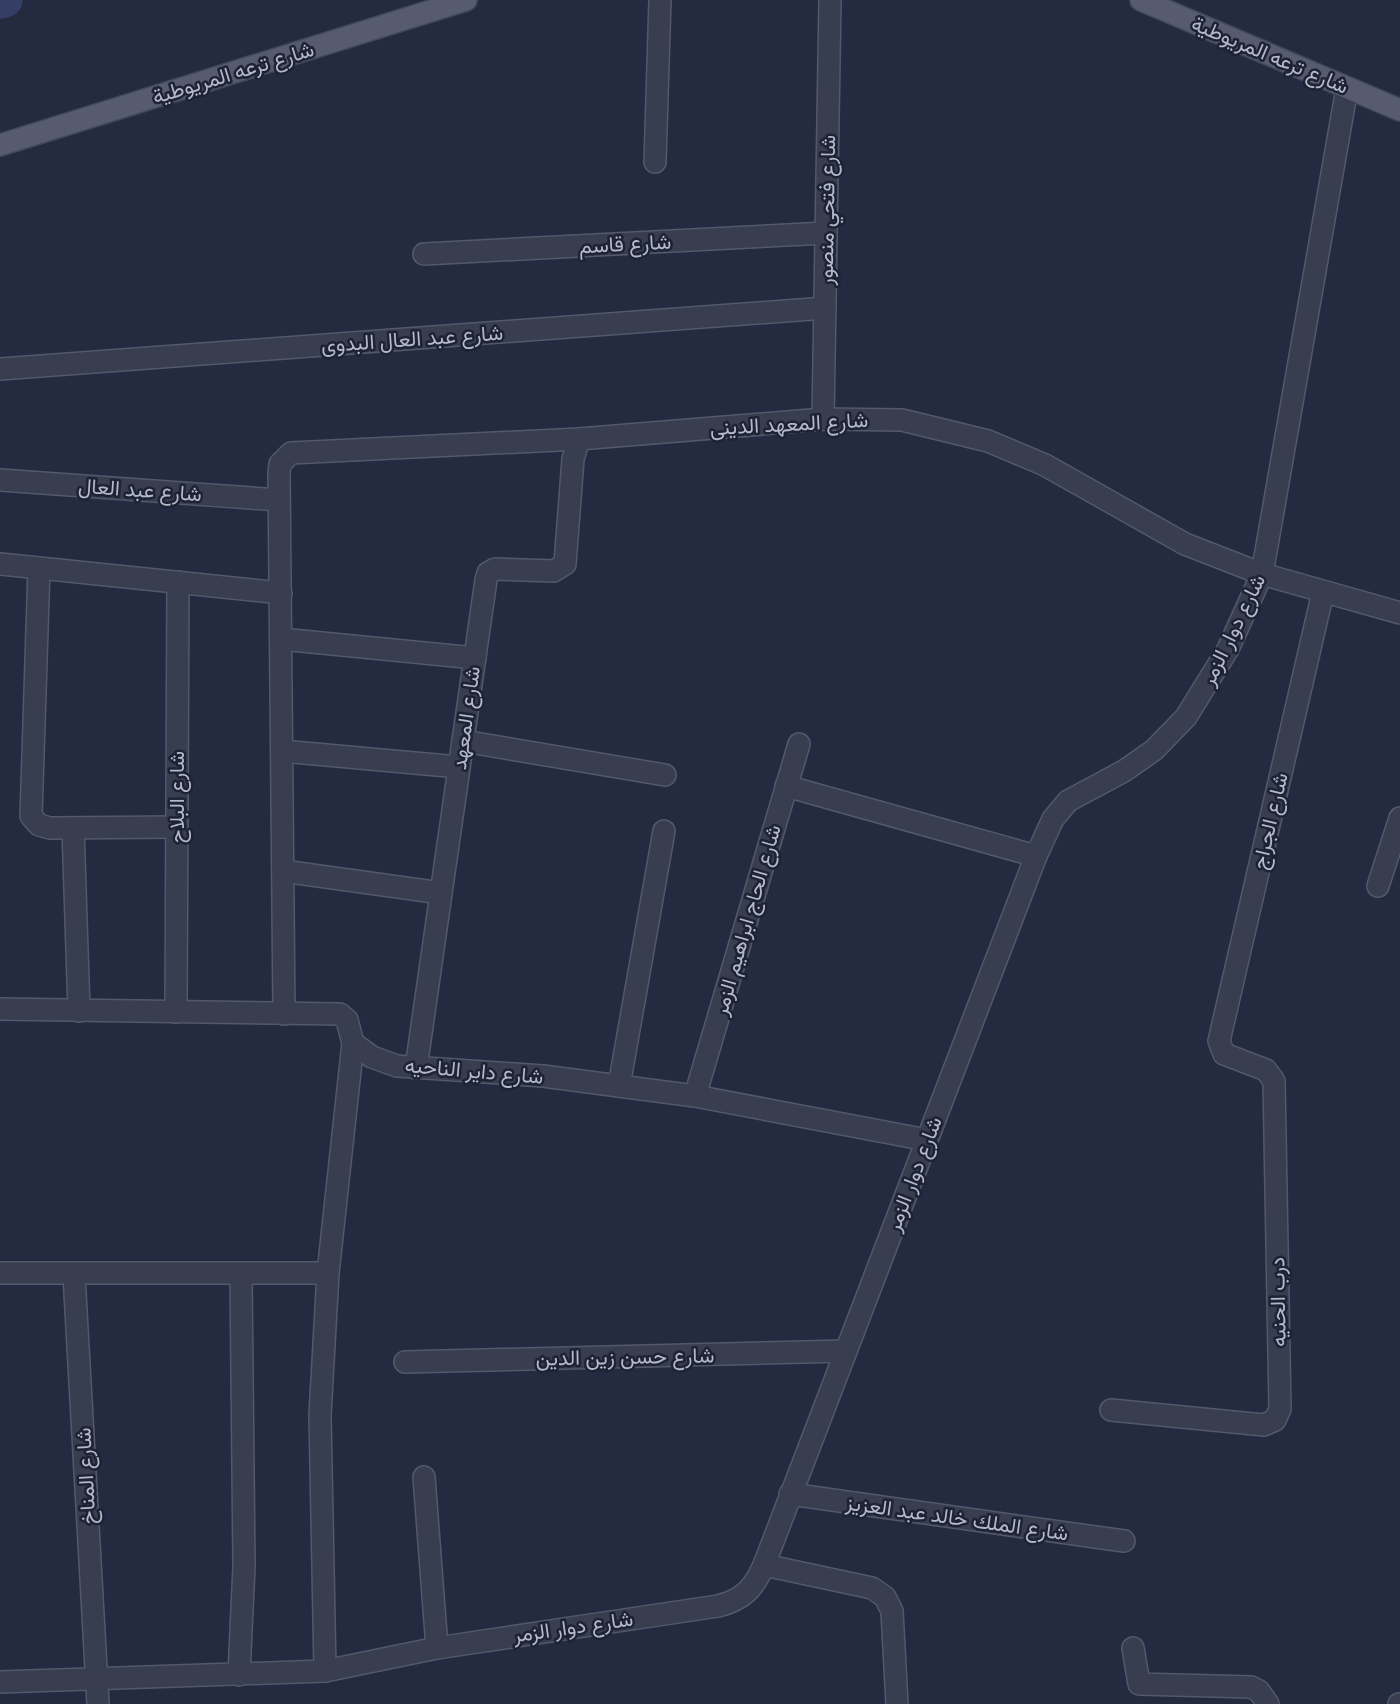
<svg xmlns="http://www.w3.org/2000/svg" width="1400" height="1704" font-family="Roboto,Vazirmatn,sans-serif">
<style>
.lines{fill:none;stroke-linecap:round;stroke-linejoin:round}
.canal{stroke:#353f66;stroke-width:35}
.minor-casing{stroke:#53586b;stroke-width:24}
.major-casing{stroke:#414659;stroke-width:24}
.minor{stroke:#383d50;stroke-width:21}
.major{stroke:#565b70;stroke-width:21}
.labels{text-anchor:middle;stroke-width:5;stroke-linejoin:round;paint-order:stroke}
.street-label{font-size:21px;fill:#b4b8cb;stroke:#1d2235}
</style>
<rect width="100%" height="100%" fill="#242a40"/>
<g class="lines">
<polyline class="canal" points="0,1 5,0"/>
<defs>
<g id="minor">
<polyline points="655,162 660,0"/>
<polyline points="424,254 826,233"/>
<polyline points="0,369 825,308"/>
<polyline points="823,419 830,0"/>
<polyline points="0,480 279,500"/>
<polyline points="0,564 281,593"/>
<polyline points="39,568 31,816 39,825 50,828 176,827"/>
<polyline points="281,639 475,658"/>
<polyline points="463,741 665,775"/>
<polyline points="282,751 459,767"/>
<polyline points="786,786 1036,856"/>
<polyline points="73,828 79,1011"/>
<polyline points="283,871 441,893"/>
<polyline points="1378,886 1400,818"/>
<polyline points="0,1009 340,1014 347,1020 353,1043 372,1057 397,1066 543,1076 695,1096 927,1140"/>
<polyline points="176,1012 178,582"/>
<polyline points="284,1014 279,473 280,464 291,453 579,439 823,419 902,420 988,441 1045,465 1185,544 1262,574 1400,613"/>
<polyline points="416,1068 486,580 488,573 495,569 554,571 565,564 573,459 579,439"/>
<polyline points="619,1086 664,831"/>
<polyline points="695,1096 799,744"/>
<polyline points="0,1273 328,1273"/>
<polyline points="74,1275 98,1704"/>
<polyline points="405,1362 845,1351"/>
<polyline points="1111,1410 1264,1425 1275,1420 1280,1409 1274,1081 1266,1070 1224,1054 1219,1041 1323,592"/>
<polyline points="424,1477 437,1648"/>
<polyline points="790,1494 1124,1541"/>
<polyline points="764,1565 872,1588 885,1597 892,1611 897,1704"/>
<polyline points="1133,1648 1139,1684 1251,1687 1259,1691 1268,1704"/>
<polyline points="325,1671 320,1415 328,1273 353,1043"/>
<polyline points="239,1675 244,1566 241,1275"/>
<path d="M 0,1682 L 325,1671 L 437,1648 L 718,1606 C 743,1600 754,1588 764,1565 L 1036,856 L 1053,819 L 1068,801 L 1124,771 L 1154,750 L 1186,717 L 1228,649 L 1262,574 L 1347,88"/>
<polyline points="1399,1704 1400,1704"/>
</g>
<g id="major">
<polyline points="1141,0 1400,110"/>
<polyline points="0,145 466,0"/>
</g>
</defs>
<use href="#minor" class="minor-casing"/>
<use href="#major" class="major-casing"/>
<use href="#minor" class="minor"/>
<use href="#major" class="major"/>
</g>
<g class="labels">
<g class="street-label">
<text transform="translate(1270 55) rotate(23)" y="7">شارع ترعه المريوطية</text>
<text transform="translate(233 73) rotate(-17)" y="7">شارع ترعه المريوطية</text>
<text transform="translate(827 210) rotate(-89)" y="7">شارع فتحي منصور</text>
<text transform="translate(625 244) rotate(-3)" y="7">شارع قاسم</text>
<text transform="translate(412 339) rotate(-4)" y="7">شارع عبد العال البدوى</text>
<text transform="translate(789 424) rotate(-3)" y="7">شارع المعهد الدينى</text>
<text transform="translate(140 490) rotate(4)" y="7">شارع عبد العال</text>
<text transform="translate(1233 630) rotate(-64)" y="7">شارع دوار الزمر</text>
<text transform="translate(466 718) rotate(-82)" y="7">شارع المعهد</text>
<text transform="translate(177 797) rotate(-90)" y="7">شارع البلاح</text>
<text transform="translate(1270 821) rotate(-77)" y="7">شارع الجراج</text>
<text transform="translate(747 920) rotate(-74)" y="7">شارع الحاج ابراهيم الزمر</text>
<text transform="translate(474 1071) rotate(5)" y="7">شارع داير الناحيه</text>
<text transform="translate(914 1174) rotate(-69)" y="7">شارع دوار الزمر</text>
<text transform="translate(1278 1302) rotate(-91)" y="7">درب الحنيه</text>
<text transform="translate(625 1357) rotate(-1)" y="7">شارع حسن زين الدين</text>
<text transform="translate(86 1476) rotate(-93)" y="7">شارع المناخ</text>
<text transform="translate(957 1518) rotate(8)" y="7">شارع الملك خالد عبد العزيز</text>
<text transform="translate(573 1627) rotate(-8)" y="7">شارع دوار الزمر</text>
</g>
</g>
</svg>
